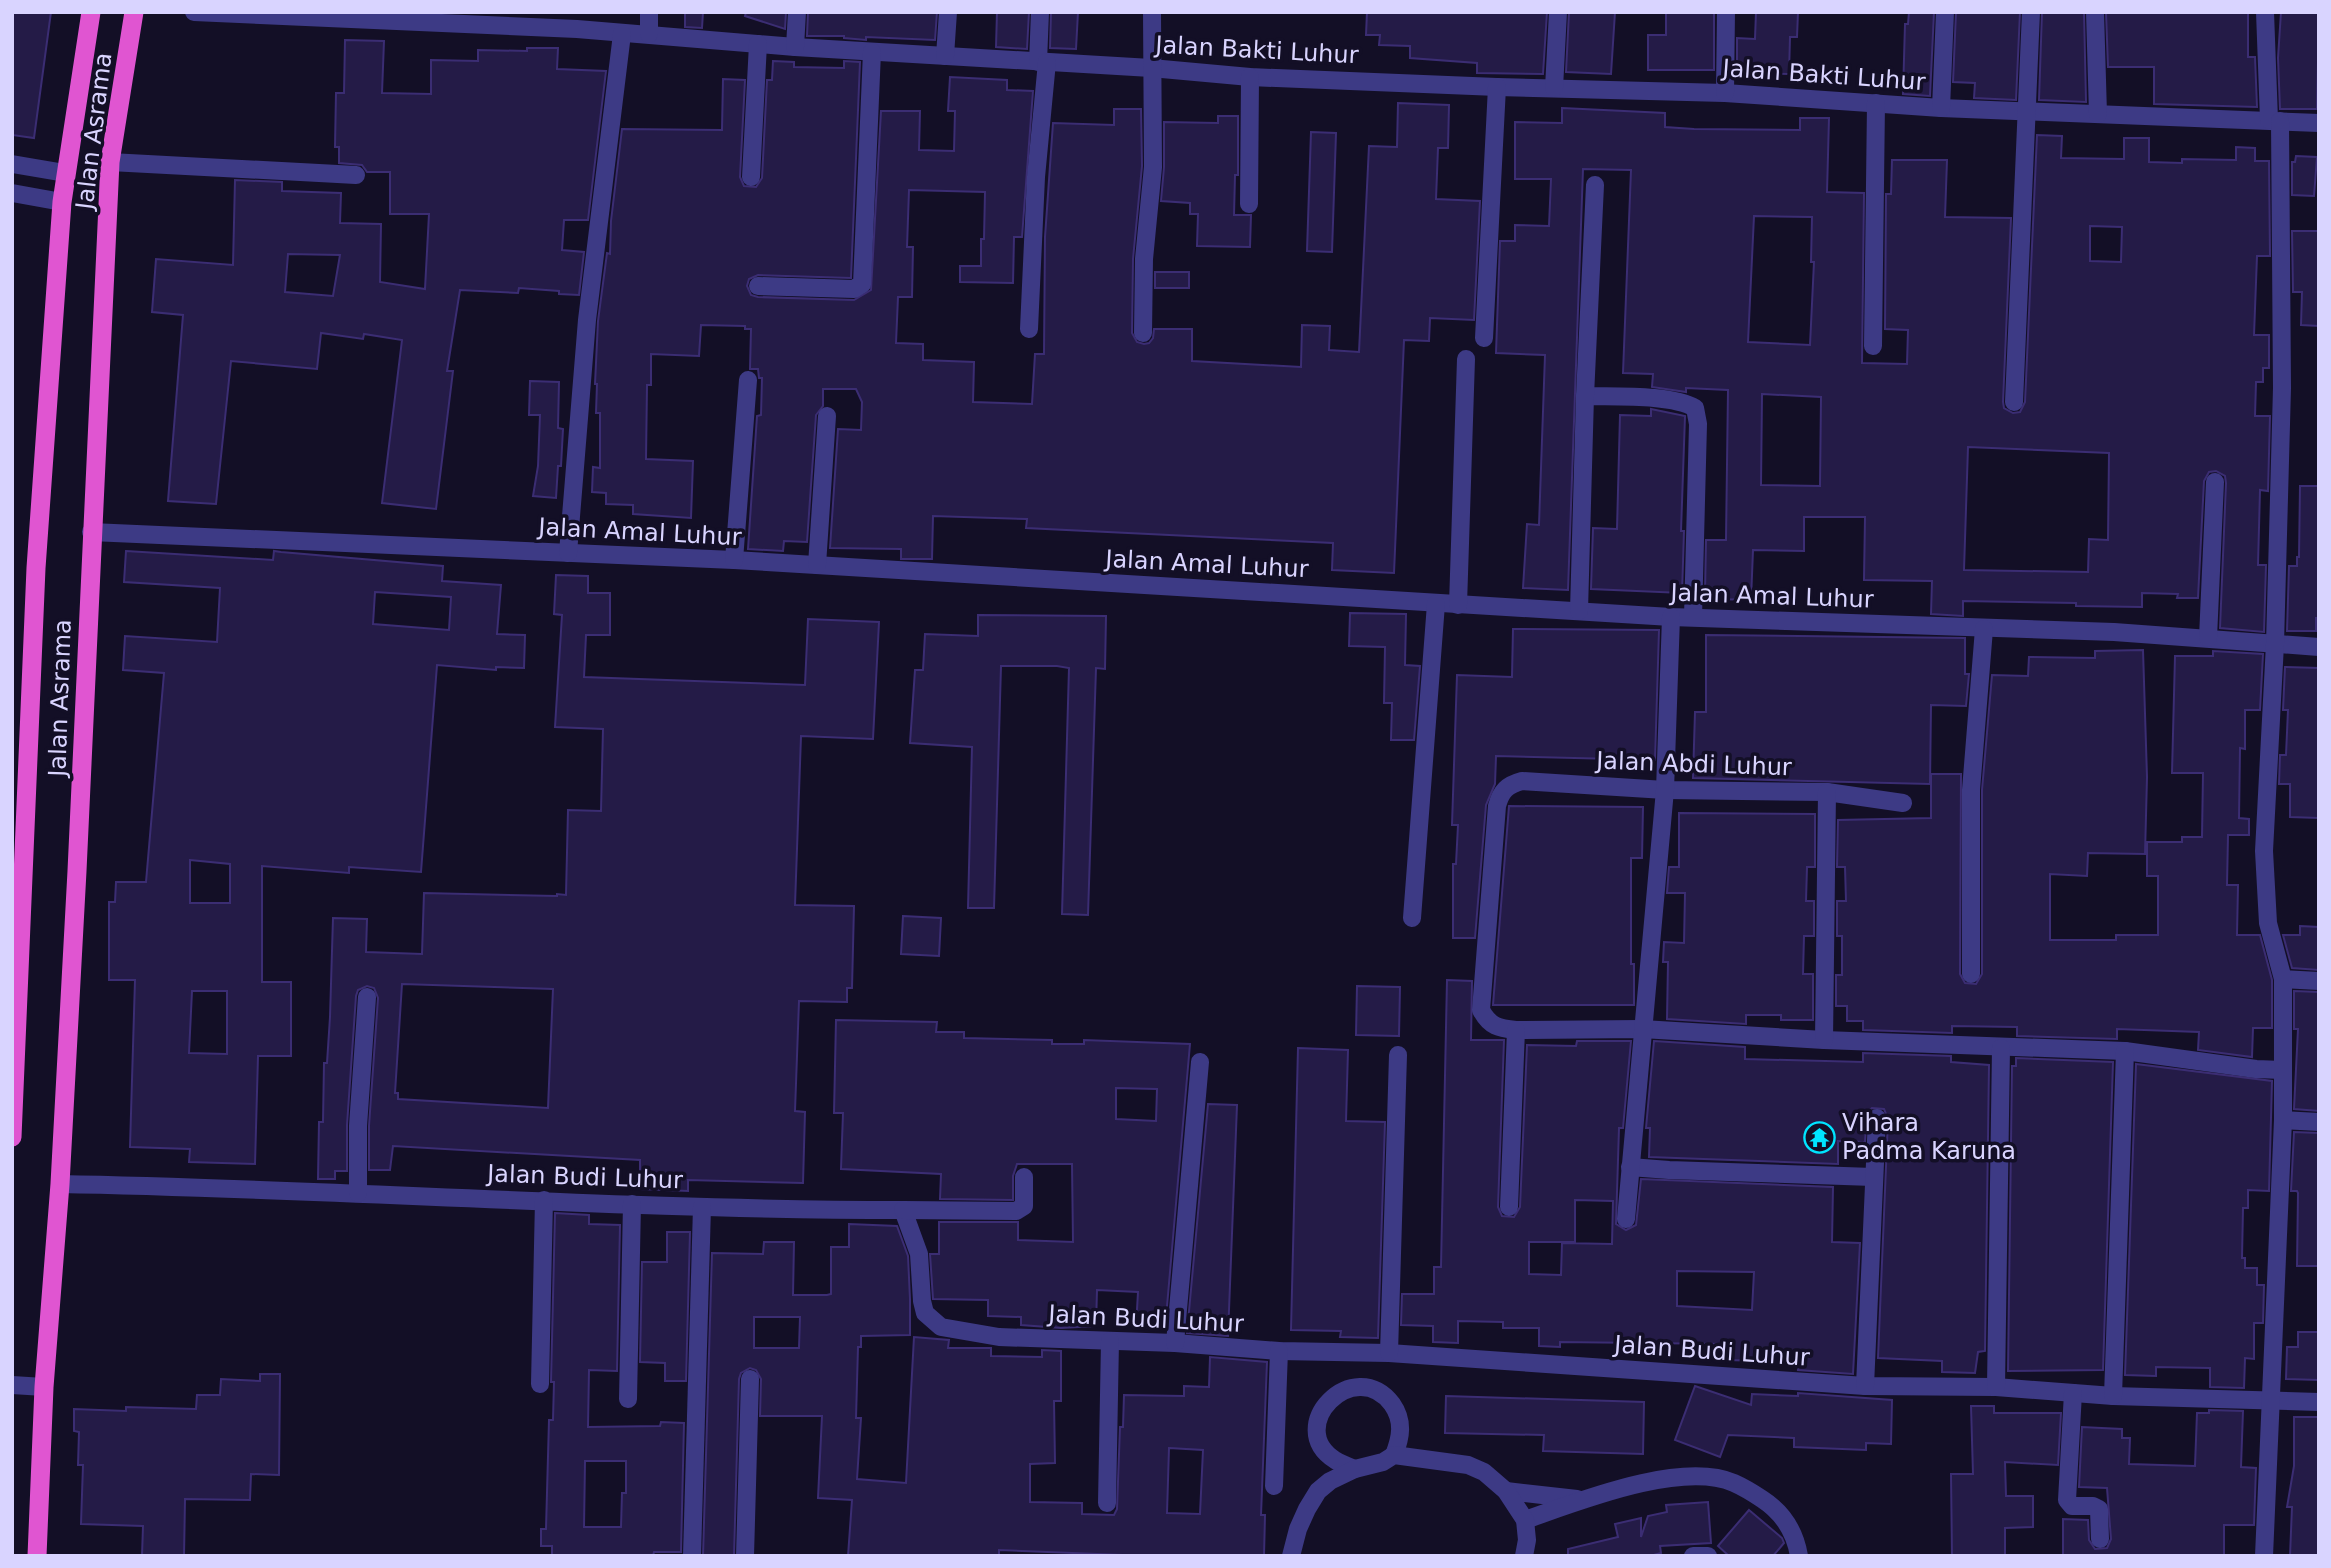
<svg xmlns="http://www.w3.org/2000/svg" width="2331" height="1568" font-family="'DejaVu Sans',sans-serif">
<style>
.building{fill:#241b47;stroke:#3b2d73;stroke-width:2;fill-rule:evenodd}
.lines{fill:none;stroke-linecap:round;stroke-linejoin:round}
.minor{stroke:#3d3a85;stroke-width:18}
.trunk{stroke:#e055d1;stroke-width:19}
.labels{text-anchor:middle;stroke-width:7;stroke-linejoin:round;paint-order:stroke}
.street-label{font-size:24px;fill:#d9d4ff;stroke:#130f26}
.poi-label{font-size:24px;fill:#d9d4ff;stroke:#130f26;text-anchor:start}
</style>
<rect width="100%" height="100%" fill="#130f26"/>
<g class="building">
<polygon points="12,12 51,12 34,138 12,135"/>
<polygon points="685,12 703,12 702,28 685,27"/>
<polygon points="746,12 786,12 785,29 745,16"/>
<polygon points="808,12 937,12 935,40 866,37 866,40 844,38 844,36 807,36"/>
<polygon points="997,12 1029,12 1027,49 996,47"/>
<polygon points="1051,12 1078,12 1076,49 1050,48"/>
<polygon points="1367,12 1547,12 1543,74 1477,73 1477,63 1410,58 1410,46 1379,45 1380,35 1366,35"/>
<polygon points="1569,12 1615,12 1611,74 1566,72"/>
<polygon points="1666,12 1714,12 1714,70 1648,70 1648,35 1666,35"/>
<polygon points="1756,12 1798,12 1797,37 1790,37 1789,74 1740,73 1740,70 1737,70 1737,38 1755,39"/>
<polygon points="1909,12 1934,12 1930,96 1903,94 1905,24 1908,24"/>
<polygon points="1956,12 2020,12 2016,100 1974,98 1975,83 1953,82"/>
<polygon points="2042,12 2084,12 2086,102 2039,100"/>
<polygon points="2106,12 2248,12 2248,57 2255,57 2257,107 2154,104 2154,67 2108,67"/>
<polygon points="2281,12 2319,12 2317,109 2280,109 2278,58"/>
<path d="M 345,40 L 384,41 L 382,93 L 431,94 L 431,60 L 478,61 L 478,50 L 527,51 L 527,48 L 558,48 L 557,69 L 606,71 L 588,220 L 564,220 L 562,250 L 584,252 L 579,295 L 559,294 L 559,291 L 519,288 L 518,293 L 460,290 L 447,371 L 453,371 L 436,509 L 382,503 L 402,340 L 364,334 L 363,339 L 321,333 L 317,369 L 231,361 L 216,504 L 168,501 L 183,315 L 152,312 L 156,259 L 233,265 L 235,180 L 282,182 L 282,191 L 341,193 L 340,223 L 381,224 L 380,282 L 425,289 L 429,214 L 390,214 L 390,172 L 367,172 L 362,165 L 339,163 L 339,147 L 335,147 L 336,93 L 344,93 ZM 288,254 L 340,255 L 333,296 L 285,292 Z"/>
<polygon points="773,61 794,62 794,67 844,68 844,61 860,62 851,278 758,275 749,279 747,286 751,295 758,297 854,300 871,290 881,111 920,111 919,150 954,151 955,111 948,111 950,77 1007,80 1007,90 1033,91 1022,237 1014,237 1013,283 960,282 960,266 981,266 981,239 984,239 985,192 909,190 907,247 913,247 912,297 898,297 896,343 923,344 923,360 974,362 973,402 1032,404 1035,354 1044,354 1045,237 1053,123 1114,125 1114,109 1141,109 1142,166 1133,259 1132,333 1137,342 1144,344 1149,343 1153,338 1154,329 1192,329 1192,361 1301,367 1302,325 1330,326 1329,350 1359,352 1369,146 1397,147 1398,103 1449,105 1448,148 1438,148 1436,199 1480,201 1474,320 1430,318 1429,341 1404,340 1394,573 1332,570 1333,543 1026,528 1027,519 933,516 932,559 901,559 901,549 830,548 838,429 861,430 862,402 856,389 823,389 823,406 816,415 807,542 784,541 783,551 748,549 757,416 761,415 762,378 759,378 758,369 750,369 751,329 745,329 745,326 701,325 699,356 651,354 651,385 647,385 646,459 693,461 691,518 633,514 633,505 606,504 606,493 592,492 593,467 600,468 600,413 596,413 597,384 595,384 598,321 607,253 610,254 611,221 622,129 722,130 723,79 745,80 740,177 744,186 756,187 762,178 767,80 772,80"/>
<path d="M 1562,108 L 1665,113 L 1665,127 L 1694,129 L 1800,130 L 1800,118 L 1829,118 L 1827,192 L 1864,193 L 1862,363 L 1907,364 L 1908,330 L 1885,329 L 1886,194 L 1891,194 L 1892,160 L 1947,160 L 1945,217 L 2011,218 L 2003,402 L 2004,408 L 2013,413 L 2020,412 L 2025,402 L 2037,135 L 2062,136 L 2061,158 L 2124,159 L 2124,138 L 2149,138 L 2149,162 L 2182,163 L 2182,159 L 2236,160 L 2236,147 L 2255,148 L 2255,161 L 2269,161 L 2270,256 L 2257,256 L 2254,335 L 2269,335 L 2269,368 L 2263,368 L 2263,382 L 2256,382 L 2255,416 L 2270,416 L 2268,491 L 2260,490 L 2258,565 L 2266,565 L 2264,632 L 2220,628 L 2226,483 L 2225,476 L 2216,471 L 2209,472 L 2204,481 L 2198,598 L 2177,598 L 2178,594 L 2142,593 L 2142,607 L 2076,606 L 2076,603 L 1963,601 L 1963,616 L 1931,614 L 1932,581 L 1864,580 L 1865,517 L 1804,517 L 1804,551 L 1753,550 L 1751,600 L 1717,599 L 1717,594 L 1705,593 L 1706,540 L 1726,540 L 1728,390 L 1686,388 L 1686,392 L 1652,387 L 1653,374 L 1623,373 L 1631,170 L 1583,169 L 1568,590 L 1523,588 L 1527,524 L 1539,525 L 1545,355 L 1496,353 L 1500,241 L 1515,241 L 1515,225 L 1549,226 L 1551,179 L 1515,179 L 1515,122 L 1562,123 ZM 1754,216 L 1812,217 L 1811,262 L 1814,262 L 1810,345 L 1748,342 ZM 2090,226 L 2122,227 L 2121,262 L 2090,261 ZM 1762,394 L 1821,397 L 1820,486 L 1761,485 ZM 1968,447 L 2109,453 L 2108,540 L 2089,539 L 2088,572 L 1964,570 Z"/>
<polygon points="1218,116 1238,116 1238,175 1235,175 1234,215 1251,215 1250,247 1197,246 1198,214 1190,214 1190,203 1161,201 1164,167 1164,122 1218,123"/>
<polygon points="1311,132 1336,133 1332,252 1307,251"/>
<polygon points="2296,156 2317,157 2314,196 2292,195 2292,162 2295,162"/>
<polygon points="2292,231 2319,231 2319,326 2301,325 2302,292 2293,292"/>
<rect x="1155" y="272" width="34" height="16"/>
<polygon points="530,381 559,382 558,428 563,429 561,466 558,466 556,498 533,496 538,466 540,415 529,415"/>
<polygon points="1651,409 1685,416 1681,531 1684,531 1682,593 1591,589 1593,528 1617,529 1620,415 1651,416"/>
<polygon points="2300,486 2319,486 2319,618 2316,618 2316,631 2287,631 2289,566 2297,566 2297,557 2299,557"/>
<path d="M 126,551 L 273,560 L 274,551 L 281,552 L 443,566 L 442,581 L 501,585 L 497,634 L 525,635 L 524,668 L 496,667 L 496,670 L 437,665 L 421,872 L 349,867 L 349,873 L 262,866 L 262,982 L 291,982 L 291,1056 L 258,1056 L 255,1164 L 189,1162 L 190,1149 L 130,1147 L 135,980 L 109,980 L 109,902 L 115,902 L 116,882 L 146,882 L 164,673 L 123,670 L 125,636 L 217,642 L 220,588 L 124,582 ZM 375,592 L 451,597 L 449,630 L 373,624 ZM 190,860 L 230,864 L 230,903 L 190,903 ZM 192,991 L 227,991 L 227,1054 L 189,1053 Z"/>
<path d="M 556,575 L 588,576 L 588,593 L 610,593 L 610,635 L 586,635 L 584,677 L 805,685 L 808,619 L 879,622 L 873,739 L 801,736 L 795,905 L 854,906 L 852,988 L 847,988 L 847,1002 L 799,1001 L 795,1111 L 805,1112 L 803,1183 L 688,1180 L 688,1191 L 640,1189 L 640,1160 L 393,1146 L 390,1170 L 369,1170 L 369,1126 L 378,998 L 374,988 L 367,986 L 358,990 L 356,996 L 347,1125 L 347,1171 L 335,1171 L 335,1179 L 318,1179 L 319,1122 L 323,1122 L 324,1063 L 327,1063 L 330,1017 L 333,918 L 367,919 L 366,952 L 422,954 L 424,893 L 557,896 L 557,894 L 566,895 L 568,810 L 601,811 L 603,729 L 555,727 L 562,615 L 554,614 ZM 402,984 L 553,989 L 548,1108 L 398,1099 L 398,1093 L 395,1093 Z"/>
<polygon points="1350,613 1406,614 1405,665 1420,666 1414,740 1391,740 1392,703 1384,703 1385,647 1349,646"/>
<polygon points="978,615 1106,616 1105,669 1096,668 1088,915 1062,914 1069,668 1057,666 1001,666 994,908 968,908 972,747 910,743 915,670 923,670 925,634 978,636"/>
<polygon points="1513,629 1659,630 1655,760 1496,756 1495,784 1486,805 1475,938 1453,938 1453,864 1456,864 1458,825 1452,825 1457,675 1512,677"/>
<polygon points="1706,635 1965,638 1965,674 1969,674 1966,706 1931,705 1930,784 1693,778 1695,712 1706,712"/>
<polygon points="2143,650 2147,777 2145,854 2088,853 2087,876 2050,874 2050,940 2116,940 2116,935 2158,935 2158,876 2147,876 2147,842 2182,842 2182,837 2202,837 2203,773 2172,773 2175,656 2213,656 2213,651 2263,654 2260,710 2245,710 2245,749 2240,748 2239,818 2249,819 2249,835 2228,835 2227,885 2238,885 2237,935 2260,935 2272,980 2272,1028 2253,1028 2252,1057 2198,1050 2199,1032 2117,1029 2117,1039 2017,1036 2017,1027 1952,1026 1952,1033 1863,1030 1863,1021 1847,1021 1847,1006 1836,1006 1836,975 1842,975 1842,936 1837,936 1837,901 1846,901 1845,867 1837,867 1838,820 1931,818 1931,774 1961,774 1960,974 1965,983 1976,984 1982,974 1982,790 1992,675 2028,676 2029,657 2095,658 2095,651"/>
<polygon points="2285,667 2319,668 2319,818 2290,817 2290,784 2279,784 2280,755 2286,755 2288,710 2283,710"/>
<polygon points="1509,806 1643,807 1642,858 1631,858 1631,964 1634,964 1634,1005 1493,1005"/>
<polygon points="1679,813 1815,814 1815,867 1807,867 1806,901 1814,901 1814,936 1804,936 1803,974 1813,974 1813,1020 1781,1020 1781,1015 1746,1015 1746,1024 1667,1019 1668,962 1663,962 1664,942 1684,943 1685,893 1667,893 1669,867 1679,867"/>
<polygon points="903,916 941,918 939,956 901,954"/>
<polygon points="2300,926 2319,927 2319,970 2292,968 2283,935 2300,935"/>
<path d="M 1447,980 L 1472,981 L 1471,1040 L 1504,1040 L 1498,1207 L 1502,1216 L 1514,1217 L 1520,1207 L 1527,1045 L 1576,1046 L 1577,1041 L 1631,1041 L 1623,1128 L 1619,1128 L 1616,1224 L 1626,1230 L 1636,1225 L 1641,1179 L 1833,1187 L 1832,1242 L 1860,1243 L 1853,1374 L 1798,1370 L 1799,1362 L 1727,1360 L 1727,1344 L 1560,1342 L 1560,1347 L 1539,1346 L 1539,1328 L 1503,1328 L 1503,1322 L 1458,1321 L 1458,1343 L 1433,1342 L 1433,1326 L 1401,1325 L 1402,1294 L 1434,1294 L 1434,1267 L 1441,1267 ZM 1575,1200 L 1613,1201 L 1612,1244 L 1562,1243 L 1561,1275 L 1529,1274 L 1529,1242 L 1575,1242 ZM 1677,1271 L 1754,1272 L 1752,1310 L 1677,1306 Z"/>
<polygon points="1357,986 1400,987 1399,1036 1356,1035"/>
<polygon points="2294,991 2319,992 2319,1111 2294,1109 2298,1029 2294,1029"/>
<path d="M 836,1020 L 937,1022 L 936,1032 L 964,1032 L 964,1038 L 1052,1040 L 1052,1044 L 1084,1044 L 1084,1040 L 1190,1044 L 1165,1329 L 1136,1327 L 1138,1292 L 1097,1290 L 1096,1326 L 1061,1328 L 1021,1325 L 1021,1317 L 988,1316 L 988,1300 L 933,1299 L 930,1254 L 939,1254 L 939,1222 L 1018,1222 L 1018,1240 L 1073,1242 L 1072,1164 L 1017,1164 L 1013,1176 L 1013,1200 L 940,1199 L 941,1174 L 841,1169 L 843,1113 L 834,1113 ZM 1116,1088 L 1157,1089 L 1156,1121 L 1116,1119 Z"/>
<polygon points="1654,1041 1745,1047 1745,1059 1863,1062 1863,1053 1951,1056 1951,1062 1989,1065 1985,1351 1978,1352 1975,1373 1942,1372 1942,1361 1878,1358 1888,1119 1884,1109 1872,1108 1867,1112 1865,1142 1838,1141 1838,1164 1649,1157 1650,1128 1646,1128"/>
<polygon points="1298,1048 1348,1050 1346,1121 1385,1122 1378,1338 1340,1337 1341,1331 1291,1330"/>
<polygon points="2016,1058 2113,1062 2103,1370 2008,1371 2012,1066 2016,1066"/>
<polygon points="2136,1064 2272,1081 2269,1191 2248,1190 2248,1208 2243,1208 2242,1258 2245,1258 2245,1268 2257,1268 2257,1285 2264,1285 2263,1323 2254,1323 2254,1359 2245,1358 2244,1388 2210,1387 2210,1368 2156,1367 2156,1376 2125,1375"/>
<polygon points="1208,1104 1237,1105 1228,1336 1187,1333"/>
<polygon points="2294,1132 2319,1133 2319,1266 2297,1266 2298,1193 2297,1191 2291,1191"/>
<path d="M 555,1213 L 589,1215 L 589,1224 L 620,1225 L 617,1371 L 589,1370 L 588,1427 L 660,1426 L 661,1422 L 684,1423 L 681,1552 L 654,1552 L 653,1556 L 552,1556 L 552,1546 L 541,1546 L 541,1529 L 546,1529 L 549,1420 L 553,1420 L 554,1382 L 551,1382 ZM 585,1461 L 626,1461 L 626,1493 L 622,1493 L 621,1527 L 584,1527 Z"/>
<path d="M 849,1224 L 897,1226 L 908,1256 L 910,1299 L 910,1335 L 861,1336 L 861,1347 L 858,1347 L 856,1418 L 861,1418 L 857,1479 L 906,1483 L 914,1337 L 949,1340 L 948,1348 L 991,1348 L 991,1356 L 1042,1357 L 1042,1350 L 1061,1351 L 1061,1401 L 1054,1401 L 1055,1463 L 1030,1464 L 1030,1502 L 1082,1503 L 1082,1514 L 1114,1515 L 1117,1509 L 1120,1427 L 1123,1427 L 1124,1395 L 1184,1396 L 1184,1386 L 1209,1387 L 1210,1357 L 1267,1362 L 1261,1515 L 1265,1515 L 1264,1556 L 1148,1556 L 999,1550 L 999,1556 L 848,1556 L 852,1500 L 818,1498 L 822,1416 L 760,1416 L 761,1379 L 756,1370 L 750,1368 L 741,1373 L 739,1379 L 734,1556 L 703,1556 L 712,1253 L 763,1254 L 764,1242 L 794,1242 L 793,1295 L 827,1295 L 831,1294 L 831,1247 L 849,1247 ZM 754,1317 L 800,1317 L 799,1348 L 754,1348 ZM 1169,1448 L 1203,1450 L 1200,1514 L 1167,1513 Z"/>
<polygon points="667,1232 690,1232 686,1381 665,1381 665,1363 640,1362 642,1262 667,1262"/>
<polygon points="2298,1332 2319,1332 2319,1380 2286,1379 2287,1347 2298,1347"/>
<polygon points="260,1374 280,1374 279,1475 251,1474 250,1500 185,1499 184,1556 142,1556 143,1526 81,1524 83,1465 78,1465 79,1432 74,1431 74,1409 126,1411 126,1407 196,1409 197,1395 220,1395 221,1379 260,1381"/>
<polygon points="1695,1386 1751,1405 1752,1394 1798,1396 1798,1393 1892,1400 1891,1444 1866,1443 1866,1450 1794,1447 1794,1438 1728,1435 1720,1457 1675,1440"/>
<polygon points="1446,1396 1644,1402 1643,1454 1543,1451 1544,1435 1445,1433"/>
<polygon points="1971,1406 1994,1406 1994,1413 2061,1413 2058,1465 2005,1462 2006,1496 2033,1496 2033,1527 2005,1528 2005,1556 1952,1556 1951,1474 1973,1474"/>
<polygon points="2209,1410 2243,1411 2241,1467 2256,1468 2254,1525 2224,1525 2224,1556 2063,1556 2063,1519 2088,1520 2089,1540 2095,1549 2107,1548 2111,1539 2107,1488 2079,1487 2082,1427 2122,1429 2122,1438 2130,1438 2129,1464 2195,1466 2197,1413 2209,1413"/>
<polygon points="2294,1417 2319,1417 2319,1556 2290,1556 2292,1507 2287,1507 2294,1466"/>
<polygon points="1708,1502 1711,1543 1660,1546 1661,1553 1650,1556 1568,1556 1568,1549 1618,1537 1615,1524 1641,1518 1641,1537 1648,1516 1667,1512 1666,1505"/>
<polygon points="1749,1510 1782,1538 1784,1543 1773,1556 1729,1556 1718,1546"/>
</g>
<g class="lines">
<g class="minor">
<polyline points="194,12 577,29 795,47 1151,68 1250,77 1497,87 1725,93 1941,108 2319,123"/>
<polyline points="2095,12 2098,114"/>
<polyline points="2265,12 2269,120"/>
<polyline points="649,34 649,12"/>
<polyline points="795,47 797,12"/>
<polyline points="945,56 948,12"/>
<polyline points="1038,62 1040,12"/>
<polyline points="1554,88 1558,12"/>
<polyline points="1725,93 1726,12"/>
<polyline points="1941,108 1945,12"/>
<polyline points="110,162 356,175"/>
<polyline points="12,164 65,173"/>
<polyline points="751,177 758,44"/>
<polyline points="12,193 62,202"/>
<polyline points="1249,204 1250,77"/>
<polyline points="758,286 854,289 862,284 872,52"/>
<polyline points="1029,329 1036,177 1047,62"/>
<polyline points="1143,333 1144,259 1153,167 1152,12"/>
<polyline points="1484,338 1497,87"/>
<polyline points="1873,346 1876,103"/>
<path d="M 1585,396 C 1613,397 1672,394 1695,408 L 1698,424 L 1693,617"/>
<polyline points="2014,402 2031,12"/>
<polyline points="91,532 734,560 1671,617 2114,632 2319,647"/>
<polyline points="568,553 587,320 622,34"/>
<polyline points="734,560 748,380"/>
<polyline points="817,565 827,416"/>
<polyline points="1458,605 1466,359"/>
<polyline points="1579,611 1585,396 1595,185"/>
<polyline points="2208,638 2215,482"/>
<path d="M 1903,803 L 1827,792 L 1665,790 L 1522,781 C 1507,785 1501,791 1497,806 L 1481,1010 C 1490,1027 1499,1028 1516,1030 L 1642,1029 L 1824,1040 L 2125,1051 L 2256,1069 L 2282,1070"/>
<polyline points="1412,918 1436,604"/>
<polyline points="1971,974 1971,790 1984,629"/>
<polyline points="2283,979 2319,981"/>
<polyline points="1824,1040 1827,792"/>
<polyline points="2283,1120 2319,1122"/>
<polyline points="1630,1167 1669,1170 1873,1177"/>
<path d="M 60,1184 C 341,1189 622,1210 903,1210 L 919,1254 L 922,1301 L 925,1313 L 941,1327 L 999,1337 L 1175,1343 L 1279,1351 L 1389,1353 L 1865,1386 L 1996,1387 L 2113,1396 L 2319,1402"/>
<polyline points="358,1193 358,1126 367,997"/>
<polyline points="1509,1207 1516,1030"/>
<polyline points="903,1210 1016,1211 1024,1206 1024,1177"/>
<polyline points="1626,1219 1665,790 1671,617"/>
<polyline points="1175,1343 1200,1062"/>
<polyline points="1389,1353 1398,1055"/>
<polyline points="540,1384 544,1200"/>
<polyline points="12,1385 44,1387"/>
<polyline points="1865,1386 1877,1118"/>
<polyline points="1996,1387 2001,1048"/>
<polyline points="2073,1393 2067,1500 2072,1506 2093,1506 2099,1509 2100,1539"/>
<polyline points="2113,1396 2125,1051"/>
<polyline points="628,1399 632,1204"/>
<path d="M 1355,1469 C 1348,1466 1341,1464 1335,1460 C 1283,1427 1354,1354 1392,1404 C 1404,1421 1401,1437 1394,1455"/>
<polyline points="1274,1486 1279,1351"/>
<polyline points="1506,1491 1577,1499"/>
<polyline points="1107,1503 1110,1341"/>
<path d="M 1525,1520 C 1577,1502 1681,1460 1734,1483 C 1743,1487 1753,1493 1762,1499 C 1782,1512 1795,1532 1799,1556"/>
<polyline points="692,1556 702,1207"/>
<polyline points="745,1556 750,1379"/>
<polyline points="1291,1556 1298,1529 1307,1509 1318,1491 1330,1481 1355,1469 1383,1462 1394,1455 1468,1465 1484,1472 1506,1491 1525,1520 1527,1540 1524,1556"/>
<polyline points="1693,1556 1708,1556"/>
<polyline points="2264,1556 2283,1120 2283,979 2268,923 2264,851 2275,644 2282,388 2280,121"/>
</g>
<g class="trunk">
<polyline points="12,1137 36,568 62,202 91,12"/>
<polyline points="37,1556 44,1387 60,1184 77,871 110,162 134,12"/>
</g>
</g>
<defs>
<symbol id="temple-ring" viewBox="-11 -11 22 22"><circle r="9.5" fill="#130f26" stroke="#00e5ff" stroke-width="1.5"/><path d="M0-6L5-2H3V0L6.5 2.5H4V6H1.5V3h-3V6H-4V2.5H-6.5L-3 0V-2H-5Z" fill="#00e5ff"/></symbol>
</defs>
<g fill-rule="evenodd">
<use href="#temple-ring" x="1802" y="1120" width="35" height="35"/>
</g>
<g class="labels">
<g class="street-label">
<text transform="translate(1257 50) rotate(3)" y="8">Jalan Bakti Luhur</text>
<text transform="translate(1824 75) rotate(4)" y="8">Jalan Bakti Luhur</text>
<text transform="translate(94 131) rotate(-83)" y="8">Jalan Asrama</text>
<text transform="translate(640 532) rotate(3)" y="8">Jalan Amal Luhur</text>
<text transform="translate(1207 564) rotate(3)" y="8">Jalan Amal Luhur</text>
<text transform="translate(1772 596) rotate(2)" y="8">Jalan Amal Luhur</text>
<text transform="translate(60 698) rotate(-88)" y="8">Jalan Asrama</text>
<text transform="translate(1694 764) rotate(2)" y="8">Jalan Abdi Luhur</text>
<text transform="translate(585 1177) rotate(2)" y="8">Jalan Budi Luhur</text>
<text transform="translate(1146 1319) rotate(3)" y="8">Jalan Budi Luhur</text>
<text transform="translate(1712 1351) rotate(4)" y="8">Jalan Budi Luhur</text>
</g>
<g class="poi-label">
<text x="1842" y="1131">Vihara<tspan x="1842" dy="28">Padma Karuna</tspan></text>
</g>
</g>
<rect width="2331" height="1568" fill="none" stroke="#d9d4ff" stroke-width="28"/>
</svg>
